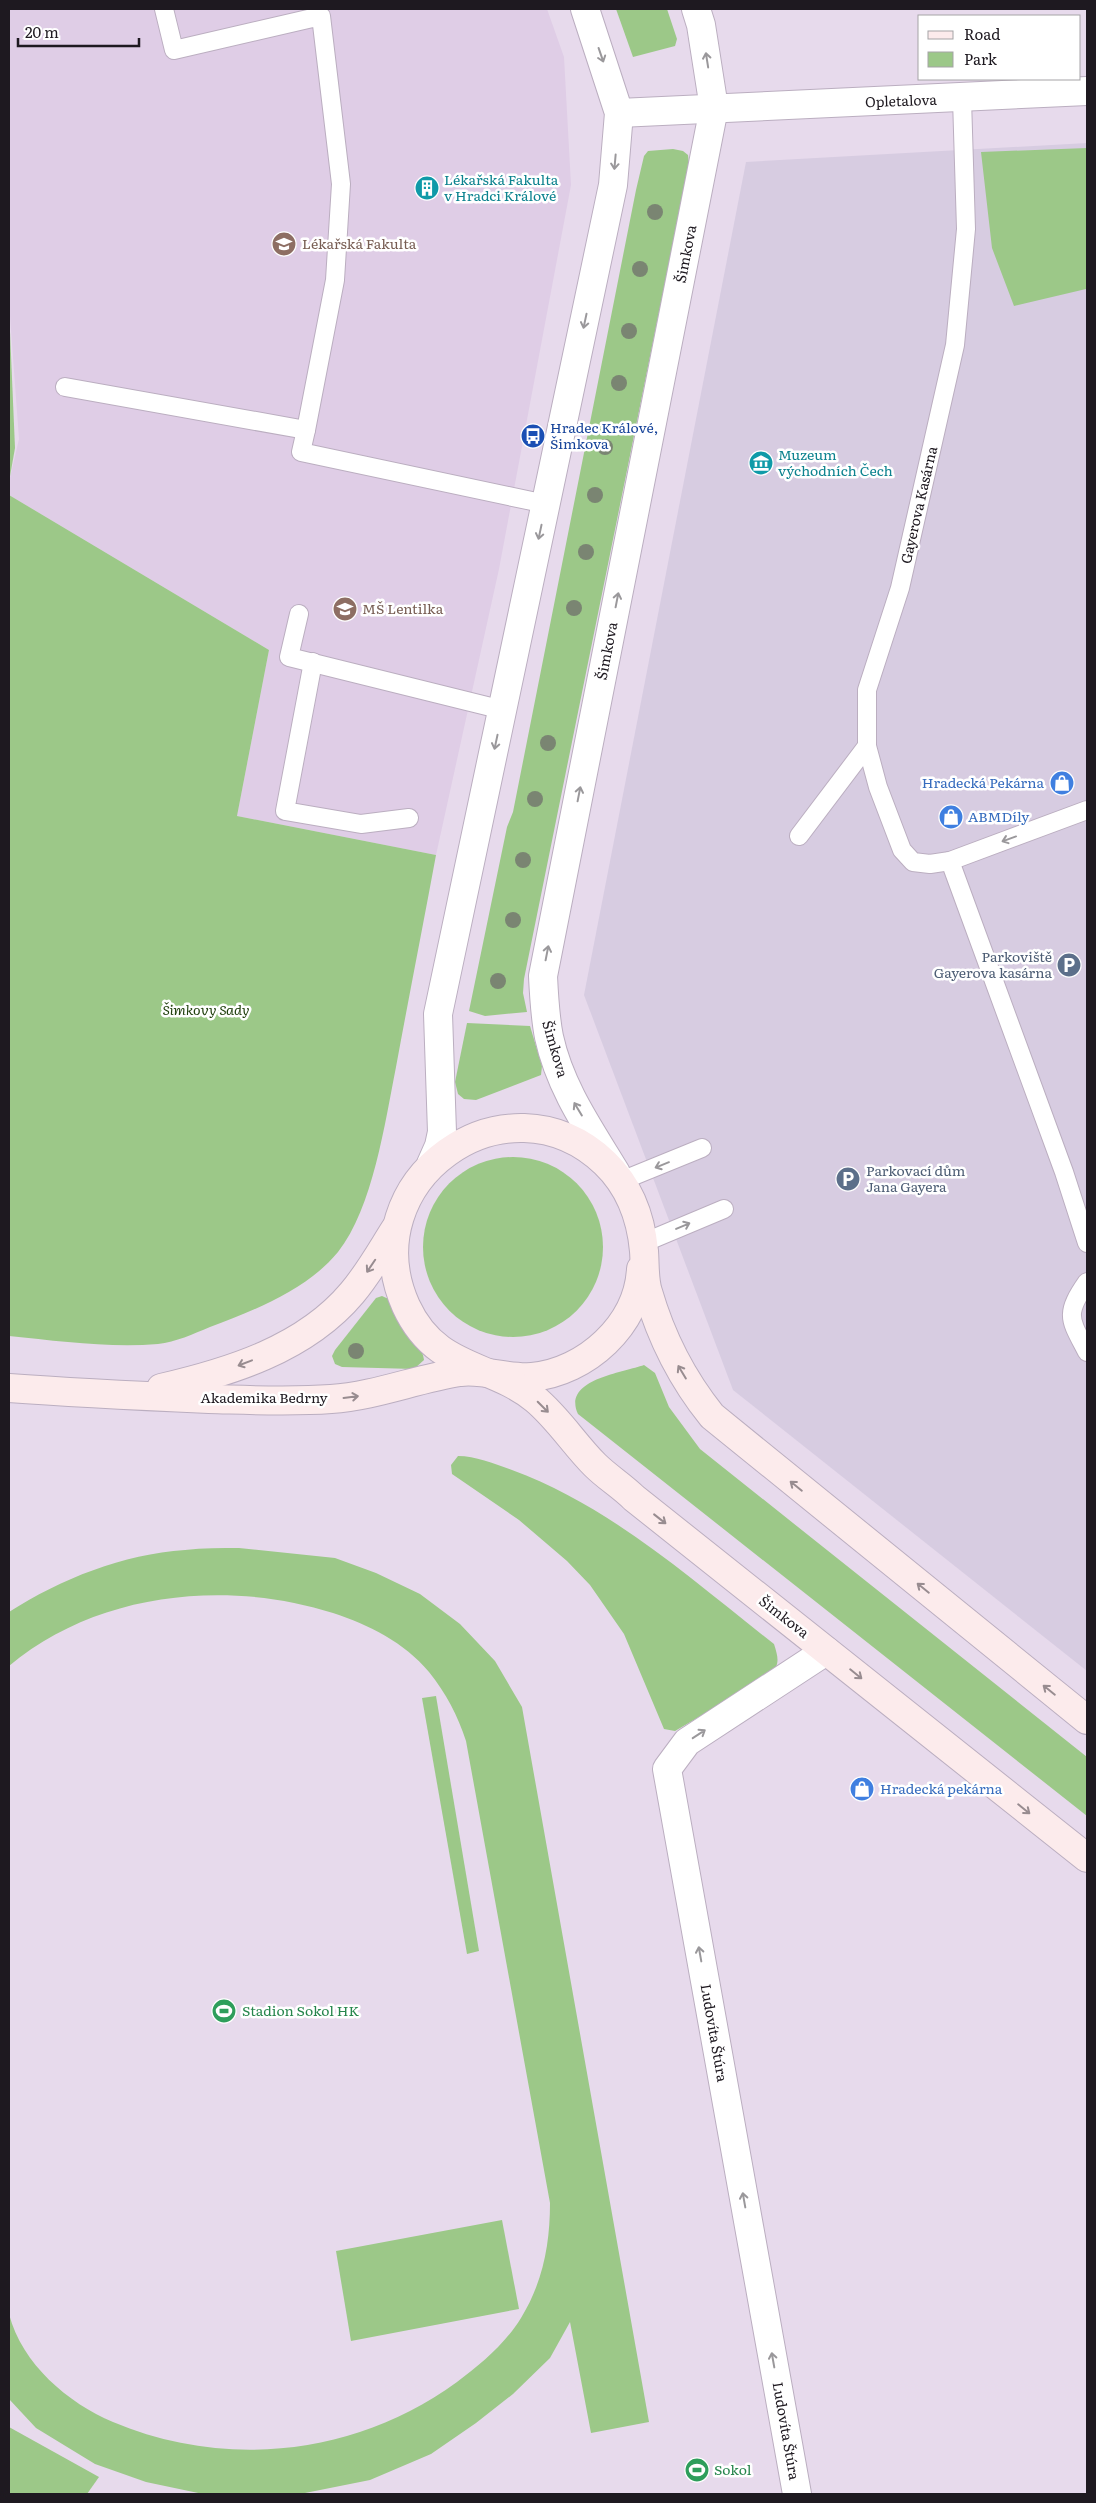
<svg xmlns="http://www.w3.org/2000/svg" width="1096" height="2503" font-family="Literata,serif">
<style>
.commercial{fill:#d7cce1}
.built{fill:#dfcde6}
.green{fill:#9cc888}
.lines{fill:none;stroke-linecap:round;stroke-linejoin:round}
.lane-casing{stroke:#bbaec0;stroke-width:20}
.street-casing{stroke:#bbaec0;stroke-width:30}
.secondary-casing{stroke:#bbaec0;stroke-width:30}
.lane{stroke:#fff;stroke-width:18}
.street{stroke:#fff;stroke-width:28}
.secondary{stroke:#fcebec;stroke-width:28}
.tree{fill:#7a8572}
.oneway{stroke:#9a989b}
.oneway2{stroke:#988c90}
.labels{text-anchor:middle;stroke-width:5;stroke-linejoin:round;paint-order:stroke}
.street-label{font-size:14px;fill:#1e1920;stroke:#fff}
.culture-label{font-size:14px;fill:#0d838f;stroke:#fff;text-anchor:start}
.education-label{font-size:14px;fill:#785e54;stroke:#fff;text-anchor:start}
.transit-label{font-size:14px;fill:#164399;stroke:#fff;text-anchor:start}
.shop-label{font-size:14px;fill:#366cbe;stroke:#fff;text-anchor:start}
.service-label{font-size:14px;fill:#4e5e75;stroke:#fff;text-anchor:end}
.park-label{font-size:14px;font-style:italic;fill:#21400e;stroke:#fff}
.leisure-label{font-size:14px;fill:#27864d;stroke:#fff;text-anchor:start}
</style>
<rect width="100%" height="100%" fill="#e7daec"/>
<polygon class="commercial" points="1087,143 1087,1671 733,1390 584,995 746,162"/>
<polygon class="built" points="9,9 547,9 564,57 571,185 499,569 436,855 237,816 269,650 9,495 9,482 19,439 9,303"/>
<g class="green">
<polygon points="616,9 667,9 677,39 675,46 633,57"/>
<polygon points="1087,148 1087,291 1086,289 1014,306 992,248 981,152"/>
<polygon points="673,149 683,151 688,155 689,164 524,979 523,993 527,1012 485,1016 469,1011 507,827 513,812 636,190 644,156 648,151"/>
<polygon points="9,308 15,448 9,482"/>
<path d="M 9,495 L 269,650 L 237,816 L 436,855 C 423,926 409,996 396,1067 C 385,1122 373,1208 338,1252 C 306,1291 254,1310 210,1327 C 193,1334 176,1342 158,1344 C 109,1348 58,1341 9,1336 Z"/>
<polygon points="467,1023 530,1026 542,1066 541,1075 476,1100 464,1099 458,1094 455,1082"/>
<circle cx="513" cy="1247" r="90"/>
<polygon points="382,1296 393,1301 423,1355 424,1360 414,1369 342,1367 335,1364 332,1356 335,1350 376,1298"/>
<path d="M 644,1365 L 655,1373 L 669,1407 L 700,1449 L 1087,1757 L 1087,1816 L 578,1414 C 562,1380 621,1373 644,1365 Z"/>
<path d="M 458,1456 C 476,1456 495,1464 512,1470 C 612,1507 692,1580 774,1644 C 778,1657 780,1663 772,1674 L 675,1731 L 664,1729 L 624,1634 L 590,1585 L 567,1561 L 519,1520 L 452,1474 L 451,1465 Z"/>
<path d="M 239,1548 L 335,1558 L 376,1573 L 420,1594 L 460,1624 L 495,1661 L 522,1707 L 649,2422 L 591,2433 L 570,2322 L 550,2358 L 513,2394 L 476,2423 L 431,2454 L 370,2480 L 305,2493 L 203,2494 L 146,2482 L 95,2464 L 36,2428 L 9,2399 L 9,2314 C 22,2364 68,2403 113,2422 C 227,2470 357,2455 457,2382 C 481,2364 505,2344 521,2318 C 543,2282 550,2244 550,2203 L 466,1741 C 458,1716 446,1693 429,1672 C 404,1642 369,1625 333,1613 C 226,1579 97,1592 9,1666 L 9,1612 C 61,1579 123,1554 185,1550 C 203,1548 221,1548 239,1548 Z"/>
<polygon points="436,1696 479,1951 467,1954 422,1698"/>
<polygon points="502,2220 519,2309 351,2341 336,2251"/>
<polygon points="9,2427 99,2477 87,2494 9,2494"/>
</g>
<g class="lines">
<defs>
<g id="lane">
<polyline points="962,99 966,229 955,345 900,588 867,690 867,746 878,787 902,850 913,862 930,864 950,861 1087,810"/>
<polyline points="65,387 306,430 335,280 341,184 321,16 174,50 164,9"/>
<polyline points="306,430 301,452 546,504"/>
<polyline points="299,614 289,657 503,710"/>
<polyline points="313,662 285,811 361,824 409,818"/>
<polyline points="799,836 867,746"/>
<polyline points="950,861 1064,1172 1087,1243"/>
<polyline points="621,1181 702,1148"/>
<polyline points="643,1243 724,1209"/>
<path d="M 1087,1282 C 1064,1315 1070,1319 1087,1352"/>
</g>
<g id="street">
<polyline points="619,113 1087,91"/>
<polyline points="431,1164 439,1146 442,1132 438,1014 613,185 619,113 585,9"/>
<path d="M 616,1173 C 590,1130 560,1088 549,1037 C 545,1017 544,997 543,976 L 714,108 L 701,25 L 696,9"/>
<polyline points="797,2494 667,1769 687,1742 826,1651"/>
</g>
<g id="secondary">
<path d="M 9,1388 C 76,1393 142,1396 209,1399 C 250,1400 290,1402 331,1399 C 375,1396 416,1379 460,1372 C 484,1369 508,1379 532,1377 C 586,1372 638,1325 641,1269"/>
<path d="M 161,1388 C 230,1372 305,1349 352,1293 C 369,1273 381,1251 395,1229"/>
<path d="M 1087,1720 L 712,1416 C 683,1380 661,1337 648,1292 C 644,1280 645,1264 644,1251 C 641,1218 629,1186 605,1163 C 506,1069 350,1181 406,1306 C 436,1371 489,1362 535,1399 C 558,1418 574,1444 595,1465 C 607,1477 622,1486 634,1498 L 1087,1858"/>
</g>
</defs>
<use href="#lane" class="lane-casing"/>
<use href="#street" class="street-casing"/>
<use href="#secondary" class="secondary-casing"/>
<use href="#lane" class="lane"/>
<use href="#street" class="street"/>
<use href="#secondary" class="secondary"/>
</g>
<g class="tree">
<circle cx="655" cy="212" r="8"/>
<circle cx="640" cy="269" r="8"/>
<circle cx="629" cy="331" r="8"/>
<circle cx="619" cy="383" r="8"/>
<circle cx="605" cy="447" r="8"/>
<circle cx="595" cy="495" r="8"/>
<circle cx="586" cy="552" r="8"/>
<circle cx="574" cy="608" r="8"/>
<circle cx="548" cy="743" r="8"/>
<circle cx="535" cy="799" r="8"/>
<circle cx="523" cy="860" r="8"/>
<circle cx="513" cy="920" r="8"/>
<circle cx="498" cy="981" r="8"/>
<circle cx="356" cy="1351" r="8"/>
</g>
<defs><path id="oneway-shaft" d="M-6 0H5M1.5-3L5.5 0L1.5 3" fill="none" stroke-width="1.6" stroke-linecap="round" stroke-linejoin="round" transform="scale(1.25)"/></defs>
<g class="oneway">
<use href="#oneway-shaft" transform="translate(601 55) rotate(71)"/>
<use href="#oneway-shaft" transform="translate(707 60) rotate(-99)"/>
<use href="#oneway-shaft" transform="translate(615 162) rotate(95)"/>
<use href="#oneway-shaft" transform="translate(585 321) rotate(102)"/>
<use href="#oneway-shaft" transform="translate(540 532) rotate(102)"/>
<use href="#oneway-shaft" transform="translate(617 600) rotate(-79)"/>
<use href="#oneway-shaft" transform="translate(496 742) rotate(102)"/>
<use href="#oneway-shaft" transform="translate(579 794) rotate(-79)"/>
<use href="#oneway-shaft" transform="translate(1009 839) rotate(160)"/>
<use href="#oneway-shaft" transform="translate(547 953) rotate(-79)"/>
<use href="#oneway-shaft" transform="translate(578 1109) rotate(-121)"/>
<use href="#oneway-shaft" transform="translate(662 1165) rotate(158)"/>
<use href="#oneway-shaft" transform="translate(683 1226) rotate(-23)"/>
<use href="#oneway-shaft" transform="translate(699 1734) rotate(-33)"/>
<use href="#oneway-shaft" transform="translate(700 1954) rotate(-100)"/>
<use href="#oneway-shaft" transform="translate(744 2200) rotate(-100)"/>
<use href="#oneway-shaft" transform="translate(773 2360) rotate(-100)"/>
</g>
<g class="oneway2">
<use href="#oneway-shaft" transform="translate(371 1266) rotate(124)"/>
<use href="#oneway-shaft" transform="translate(245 1363) rotate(159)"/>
<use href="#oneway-shaft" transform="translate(682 1372) rotate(-121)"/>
<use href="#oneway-shaft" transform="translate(351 1397) rotate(-7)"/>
<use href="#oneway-shaft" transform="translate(543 1407) rotate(45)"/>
<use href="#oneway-shaft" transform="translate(796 1486) rotate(-141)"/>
<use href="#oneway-shaft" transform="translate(660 1519) rotate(38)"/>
<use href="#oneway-shaft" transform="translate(923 1588) rotate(-141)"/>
<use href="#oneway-shaft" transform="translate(856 1674) rotate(39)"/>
<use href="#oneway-shaft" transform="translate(1049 1690) rotate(-141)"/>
<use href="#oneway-shaft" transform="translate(1024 1809) rotate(39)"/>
</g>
<defs>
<symbol id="building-disc" viewBox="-11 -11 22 22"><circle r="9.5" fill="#0f9aa8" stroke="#fff"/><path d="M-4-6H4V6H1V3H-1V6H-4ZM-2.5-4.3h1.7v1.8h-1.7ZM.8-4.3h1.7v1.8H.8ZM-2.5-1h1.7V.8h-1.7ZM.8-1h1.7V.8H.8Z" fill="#fff"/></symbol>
<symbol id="university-disc" viewBox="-11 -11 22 22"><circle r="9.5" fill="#8d6e63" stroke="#fff"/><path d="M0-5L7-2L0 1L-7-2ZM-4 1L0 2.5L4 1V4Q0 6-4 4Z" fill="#fff"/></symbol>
<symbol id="bus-disc" viewBox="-11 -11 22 22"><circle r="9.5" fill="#1a4fb4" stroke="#fff"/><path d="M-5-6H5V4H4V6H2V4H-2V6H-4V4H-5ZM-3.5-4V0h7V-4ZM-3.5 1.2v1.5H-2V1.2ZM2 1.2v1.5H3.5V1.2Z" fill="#fff"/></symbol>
<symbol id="museum-disc" viewBox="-11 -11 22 22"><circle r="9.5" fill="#0f9aa8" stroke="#fff"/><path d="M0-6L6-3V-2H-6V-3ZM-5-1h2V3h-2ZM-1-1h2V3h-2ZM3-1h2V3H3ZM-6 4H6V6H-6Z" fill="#fff"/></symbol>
<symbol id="school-disc" viewBox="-11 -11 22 22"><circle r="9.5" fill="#8d6e63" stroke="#fff"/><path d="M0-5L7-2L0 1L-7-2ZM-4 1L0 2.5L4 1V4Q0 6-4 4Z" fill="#fff"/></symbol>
<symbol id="shop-disc" viewBox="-11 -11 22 22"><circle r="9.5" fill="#3f7fe0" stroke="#fff"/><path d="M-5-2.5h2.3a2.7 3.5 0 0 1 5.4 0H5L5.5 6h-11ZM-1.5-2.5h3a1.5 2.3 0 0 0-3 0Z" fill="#fff"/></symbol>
<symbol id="parking-disc" viewBox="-11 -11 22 22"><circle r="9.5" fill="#5c6f8a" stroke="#fff"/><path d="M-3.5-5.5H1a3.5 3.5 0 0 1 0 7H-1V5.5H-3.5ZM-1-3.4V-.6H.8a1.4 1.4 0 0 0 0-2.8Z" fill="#fff"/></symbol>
<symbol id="stadium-disc" viewBox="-11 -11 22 22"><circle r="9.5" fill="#2e9e5b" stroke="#fff"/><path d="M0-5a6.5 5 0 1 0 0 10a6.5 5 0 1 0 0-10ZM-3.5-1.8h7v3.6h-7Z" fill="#fff"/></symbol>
</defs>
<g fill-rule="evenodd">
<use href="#building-disc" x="413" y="174" width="28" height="28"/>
<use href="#university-disc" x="270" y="230" width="28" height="28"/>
<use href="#bus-disc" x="519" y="422" width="28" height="28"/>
<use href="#museum-disc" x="747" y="449" width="28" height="28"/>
<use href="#school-disc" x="331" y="595" width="28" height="28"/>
<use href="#shop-disc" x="1048" y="769" width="28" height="28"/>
<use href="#shop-disc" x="937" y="803" width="28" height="28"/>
<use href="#parking-disc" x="1055" y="951" width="28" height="28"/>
<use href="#parking-disc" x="834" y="1165" width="28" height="28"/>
<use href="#shop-disc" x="848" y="1775" width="28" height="28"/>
<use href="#stadium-disc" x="210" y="1997" width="28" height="28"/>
<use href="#stadium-disc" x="683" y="2456" width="28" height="28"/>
</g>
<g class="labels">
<g class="street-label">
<text transform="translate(901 101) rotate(-2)" y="5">Opletalova</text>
<text transform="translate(686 254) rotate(-79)" y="5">Šimkova</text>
<text transform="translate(919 505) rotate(-77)" y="5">Gayerova Kasárna</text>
<text transform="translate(607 651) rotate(-79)" y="5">Šimkova</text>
<text transform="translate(555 1049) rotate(74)" y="5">Šimkova</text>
<text x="264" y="1403">Akademika Bedrny</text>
<text transform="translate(784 1617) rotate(38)" y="5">Šimkova</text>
<text transform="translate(714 2033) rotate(80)" y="5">Ludovíta Štúra</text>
<text transform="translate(786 2431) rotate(80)" y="5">Ludovíta Štúra</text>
</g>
<g class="culture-label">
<text x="444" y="185">Lékařská Fakulta<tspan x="444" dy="16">v Hradci Králové</tspan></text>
<text x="778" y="460">Muzeum<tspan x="778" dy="16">východních Čech</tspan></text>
</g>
<g class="education-label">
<text x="302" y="249">Lékařská Fakulta</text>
<text x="362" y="614">MŠ Lentilka</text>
</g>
<g class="transit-label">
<text x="550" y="433">Hradec Králové,<tspan x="550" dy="16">Šimkova</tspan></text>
</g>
<g class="shop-label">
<text x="1044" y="788" text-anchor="end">Hradecká Pekárna</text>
<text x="968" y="822">ABMDíly</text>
<text x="880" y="1794">Hradecká pekárna</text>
</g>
<g class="service-label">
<text x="1052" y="962">Parkoviště<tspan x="1052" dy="16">Gayerova kasárna</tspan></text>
<text x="866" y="1176" text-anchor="start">Parkovací dům<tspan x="866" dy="16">Jana Gayera</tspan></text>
</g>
<g class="park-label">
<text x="206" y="1015">Šimkovy Sady</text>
</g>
<g class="leisure-label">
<text x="242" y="2016">Stadion Sokol HK</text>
<text x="714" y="2475">Sokol</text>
</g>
</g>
<rect width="1096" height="2503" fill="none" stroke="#1e1920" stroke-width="20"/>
<rect x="918" y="15" width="162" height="65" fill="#ffffff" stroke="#a5a3a6"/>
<rect x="928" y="31" width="25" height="8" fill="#fcebec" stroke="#a5a3a6"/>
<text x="964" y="40" font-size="15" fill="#1e1920">Road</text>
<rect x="928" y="52" width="25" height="15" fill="#9cc888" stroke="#a5a3a6"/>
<text x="964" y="65" font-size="15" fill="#1e1920">Park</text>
<path d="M18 38v8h121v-8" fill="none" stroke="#1e1920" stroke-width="2.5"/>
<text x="25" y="38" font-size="15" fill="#1e1920" stroke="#ffffff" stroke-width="4" paint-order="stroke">20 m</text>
</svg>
